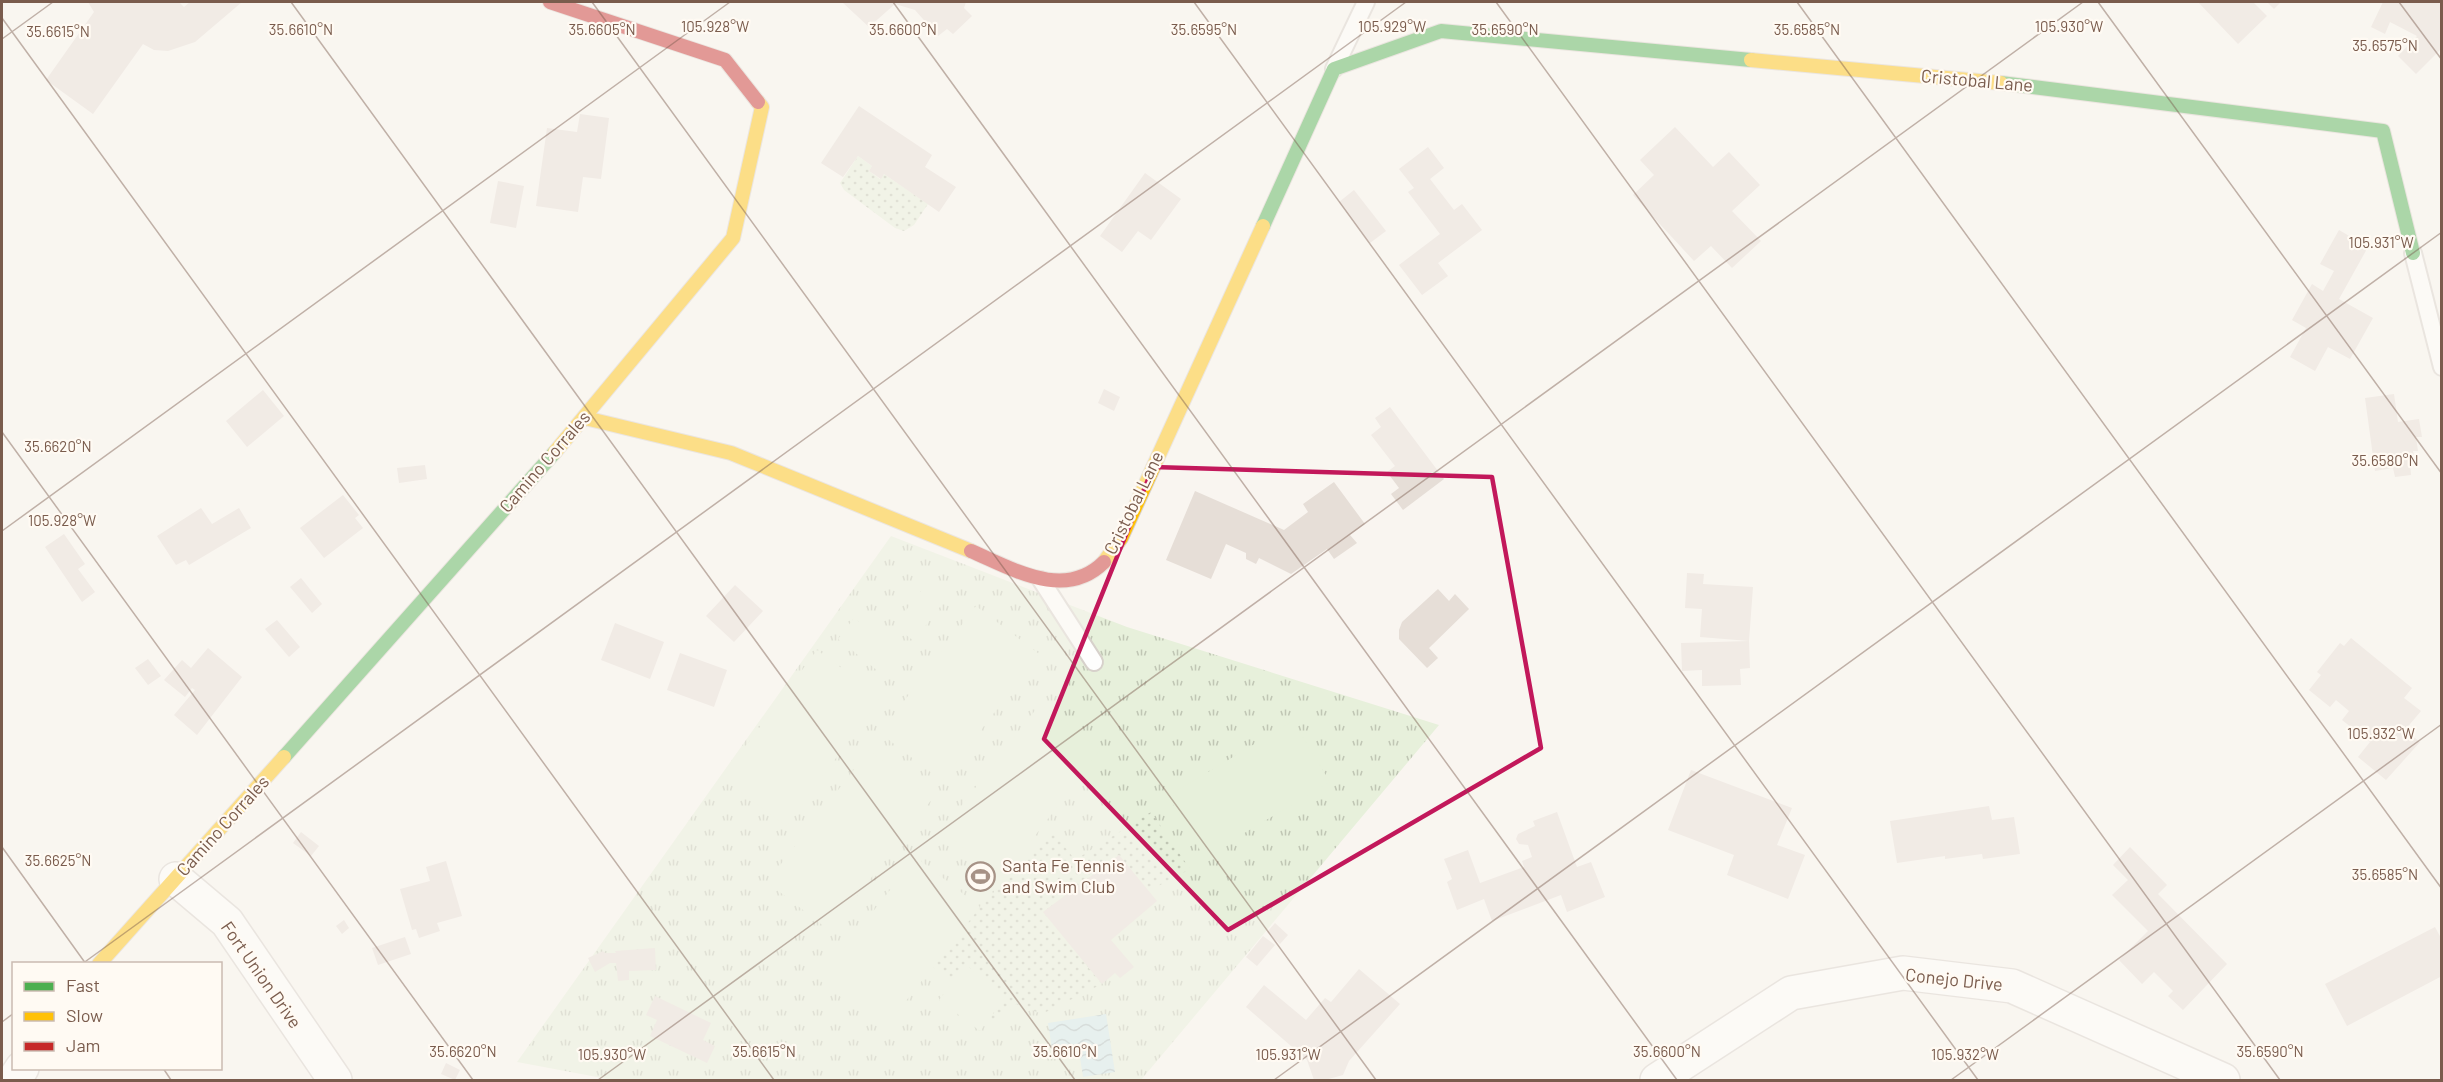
<svg xmlns="http://www.w3.org/2000/svg" width="2443" height="1082" font-family="Barlow,sans-serif">
<style>
.grass{fill:url(#grass-tufts)}
.garden{fill:url(#garden-dots)}
.pitch{fill:#e7f0db}
.water{fill:url(#water-waves)}
.building{fill:#e6ded7}
.lines{fill:none;stroke-linecap:round;stroke-linejoin:round}
.lane-casing{stroke:#d7d1cb;stroke-width:20}
.street-casing{stroke:#d7d1cb;stroke-width:36}
.fast-casing{stroke:#d9d2cb;stroke-width:16}
.slow-casing{stroke:#d9d2cb;stroke-width:16}
.jam-casing{stroke:#d9d2cb;stroke-width:16}
.lane{stroke:#fefefd;stroke-width:16}
.street{stroke:#fefefd;stroke-width:33}
.fast{stroke:#4caf50;stroke-width:14}
.slow{stroke:#ffc107;stroke-width:14}
.jam{stroke:#c62828;stroke-width:14}
.marked{fill:none;stroke:#c2185b;stroke-width:4.5;stroke-linejoin:round}
.ticks{fill:none;stroke:#7a5c4d;stroke-width:1.5;stroke-opacity:0.45}
.labels{text-anchor:middle;stroke-width:4.5;stroke-linejoin:round;paint-order:stroke}
.street-label{font-size:18px;fill:#7a5c4d;stroke:#fffaf3}
.poi-label{font-size:18px;fill:#7a5c4d;stroke:#fffaf3;text-anchor:start}
.ticks-label{font-size:15px;text-anchor:middle;fill:#7a5c4d;stroke:#fffaf3;stroke-width:4.5;stroke-linejoin:round;paint-order:stroke}
</style>
<defs>
<pattern id="grass-tufts" width="24" height="20" patternUnits="userSpaceOnUse" patternTransform="scale(1.5)"><rect width="24" height="20" fill="#e7f0db"/><path d="M3 7l-1-3M5 7V3M7 7l1-3M15 17l-1-3M17 17v-4M19 17l1-3" fill="none" stroke="#c0c6b4"/></pattern>
<pattern id="garden-dots" width="8" height="8" patternUnits="userSpaceOnUse" patternTransform="scale(1.5)"><rect width="8" height="8" fill="#e7f0db"/><path d="M2 2h.1M6 6h.1" fill="none" stroke="#c0c6b4" stroke-width="1.8" stroke-linecap="round"/></pattern>
<pattern id="water-waves" width="16" height="10" patternUnits="userSpaceOnUse" patternTransform="scale(1.5)"><rect width="16" height="10" fill="#d0e8ea"/><path d="M0 5q4-4 8 0t8 0" fill="none" stroke="#aebfc0"/></pattern>
</defs>
<rect width="100%" height="100%" fill="#f9f5f0"/>
<polygon class="grass" points="891,536 1127,627 1439,725 1141,1080 613,1080 517,1062"/>
<g class="garden">
<polygon points="858,156 872,166 869,171 880,179 884,174 928,204 914,225 904,231 895,228 844,190 840,183"/>
<polygon points="1151,812 1190,869 1149,891 1119,855 1043,912 1102,984 1042,1014 1016,1004 994,1024 988,1021 1006,996 966,966 953,982 933,967 980,907 1052,830 1075,860"/>
</g>
<g class="pitch">
<polygon points="930,579 949,595 914,641 894,626"/>
<polygon points="976,606 1039,654 942,781 880,733"/>
<polygon points="854,618 901,652 883,675 838,639"/>
<polygon points="817,650 881,697 786,826 722,778"/>
<polygon points="1040,704 1100,750 1003,878 942,831"/>
<polygon points="1293,721 1330,782 1204,857 1168,796"/>
<polygon points="869,750 932,799 830,931 767,882"/>
<polygon points="916,857 980,907 883,1030 819,980"/>
<polygon points="966,965 1006,996 980,1031 939,1000"/>
</g>
<polygon class="water" points="1106,1014 1115,1072 1083,1077 1078,1044 1052,1049 1048,1023"/>
<g class="building">
<polygon points="88,2 179,2 184,7 190,2 242,2 195,42 168,51 154,50 143,44 93,114 46,80 94,12"/>
<polygon points="842,2 966,2 964,8 972,16 953,34 947,29 938,36 915,10 895,4 869,27"/>
<polygon points="2198,2 2253,2 2267,16 2238,44"/>
<polygon points="2267,2 2281,2 2274,9"/>
<polygon points="2383,2 2442,2 2442,48 2416,74 2398,56 2417,36 2390,22 2385,34 2371,27"/>
<polygon points="859,106 932,155 925,167 956,187 939,212 884,174 881,179 869,171 872,166 858,156 843,177 821,163"/>
<polygon points="580,114 609,118 601,179 583,177 578,212 536,206 547,128 577,132"/>
<polygon points="1675,127 1713,167 1729,152 1760,185 1732,211 1761,241 1732,268 1711,246 1694,261 1633,195 1654,175 1640,160"/>
<polygon points="1428,147 1444,168 1430,179 1454,210 1462,204 1482,230 1438,263 1448,276 1422,295 1399,265 1440,234 1408,192 1414,188 1399,169"/>
<polygon points="1145,173 1181,199 1151,240 1138,231 1122,252 1100,236"/>
<polygon points="498,181 524,186 516,228 490,223"/>
<polygon points="1354,190 1386,231 1370,243 1339,202"/>
<polygon points="2339,230 2368,247 2339,299 2373,318 2350,359 2328,347 2315,371 2290,357 2306,328 2292,320 2312,284 2323,291 2334,271 2320,264"/>
<polygon points="1104,389 1120,397 1114,411 1098,403"/>
<polygon points="263,390 284,416 247,447 226,421"/>
<polygon points="2394,394 2398,422 2419,419 2422,437 2416,437 2418,451 2413,451 2415,461 2410,462 2411,475 2395,477 2393,468 2375,471 2365,398"/>
<polygon points="1390,407 1444,479 1403,510 1391,494 1399,488 1387,472 1395,466 1371,435 1381,427 1375,418"/>
<polygon points="425,465 427,479 399,483 397,468"/>
<polygon points="1334,482 1365,524 1350,535 1357,543 1334,559 1327,549 1291,574 1259,558 1256,564 1246,559 1246,553 1226,544 1211,579 1166,560 1195,491 1284,530 1308,512 1303,504"/>
<polygon points="343,495 359,515 355,518 363,528 324,558 300,528"/>
<polygon points="201,508 212,524 239,508 251,528 189,565 186,560 176,565 157,536"/>
<polygon points="64,534 85,564 78,569 95,592 82,602 45,547"/>
<polygon points="1687,573 1704,574 1703,584 1753,587 1749,641 1700,637 1702,609 1685,608"/>
<polygon points="301,578 322,604 312,613 290,587"/>
<polygon points="735,585 763,611 734,642 706,616"/>
<polygon points="1438,589 1449,601 1455,594 1469,609 1429,648 1438,658 1427,668 1399,639 1399,630 1402,622"/>
<polygon points="277,620 300,647 289,657 265,629"/>
<polygon points="615,623 664,642 650,679 601,660"/>
<polygon points="2351,638 2412,688 2404,698 2421,711 2405,730 2420,742 2386,780 2358,757 2370,742 2342,720 2349,711 2336,700 2330,707 2309,690 2321,675 2317,672 2340,643 2344,646"/>
<polygon points="1749,641 1750,668 1740,669 1741,685 1702,686 1702,670 1682,671 1681,643"/>
<polygon points="208,648 242,677 197,735 174,715 195,690 192,688 185,697 164,680 182,660 191,668"/>
<polygon points="680,653 727,670 714,707 667,690"/>
<polygon points="148,659 161,676 148,685 135,668"/>
<polygon points="1691,770 1792,808 1777,845 1805,855 1788,899 1727,875 1734,855 1668,830"/>
<polygon points="1989,806 1992,820 2014,817 2020,854 1983,859 1982,854 1945,859 1945,856 1897,863 1890,821"/>
<polygon points="1557,812 1577,867 1591,862 1605,897 1567,912 1561,895 1492,921 1484,899 1457,910 1447,882 1452,879 1444,859 1468,850 1480,883 1524,867 1522,861 1532,857 1528,845 1519,844 1516,839 1518,834 1535,826 1533,821"/>
<polygon points="301,832 319,846 311,856 293,843"/>
<polygon points="2130,847 2167,885 2158,894 2227,964 2183,1010 2168,996 2173,991 2154,972 2142,984 2119,960 2148,931 2112,895 2128,880 2113,865"/>
<polygon points="1119,855 1157,901 1111,940 1134,967 1120,978 1115,973 1102,984 1043,912"/>
<polygon points="446,861 462,916 437,923 440,931 419,938 416,929 412,930 400,889 430,881 426,867"/>
<polygon points="344,920 349,928 342,934 336,926"/>
<polygon points="1275,923 1288,935 1280,944 1267,932"/>
<polygon points="2435,927 2442,940 2442,976 2347,1026 2325,984"/>
<polygon points="1263,936 1275,945 1257,966 1246,957"/>
<polygon points="405,937 411,954 378,965 372,948"/>
<polygon points="655,948 656,970 629,971 629,980 618,981 616,963 610,963 595,972 588,958 603,951 605,953 616,953 615,951"/>
<polygon points="1359,969 1400,1004 1349,1061 1343,1075 1325,1080 1314,1080 1307,1060 1246,1007 1264,985 1306,1020 1325,998 1331,1002"/>
<polygon points="655,996 711,1023 703,1040 715,1046 707,1063 650,1036 657,1020 646,1015"/>
<polygon points="446,1063 460,1070 455,1080 441,1074"/>
</g>
<g class="lines">
<defs>
<g id="lane">
<polyline points="1334,69 1366,2"/>
<polyline points="2413,253 2442,367"/>
<polyline points="1041,580 1094,662"/>
</g>
<g id="street">
<polyline points="176,879 227,922 335,1080"/>
<polyline points="14,1080 22,1068"/>
<polyline points="1657,1080 1791,993 1903,973 2012,986 2223,1080"/>
</g>
<g id="fast">
<polyline points="2001,83 2383,131 2413,253"/>
<polyline points="1263,226 1334,69 1441,31 1751,60"/>
<polyline points="284,757 555,452"/>
</g>
<g id="slow">
<polyline points="1751,60 2001,83"/>
<polyline points="585,418 731,453 971,551"/>
<polyline points="555,452 733,238 762,107 758,102"/>
<polyline points="1104,562 1121,538 1263,226"/>
<polyline points="99,964 284,757"/>
</g>
<g id="jam">
<polyline points="550,2 725,60 758,102"/>
<path d="M 971,551 C 1013,569 1065,601 1104,562"/>
</g>
</defs>
<use href="#lane" class="lane-casing"/>
<use href="#street" class="street-casing"/>
<use href="#fast" class="fast-casing"/>
<use href="#slow" class="slow-casing"/>
<use href="#jam" class="jam-casing"/>
<use href="#lane" class="lane"/>
<use href="#street" class="street"/>
<use href="#fast" class="fast"/>
<use href="#slow" class="slow"/>
<use href="#jam" class="jam"/>
</g>
<path d="M0 0H2443V1082H0ZM 1153,467 L 1492,477 L 1541,748 L 1228,930 L 1044,739 Z" fill="#f9f5f0" fill-opacity=".55" fill-rule="evenodd"/>
<path class="marked" d="M 1153,467 L 1492,477 L 1541,748 L 1228,930 L 1044,739 Z"/>
<path class="ticks" d="M 291,2 L 1075,1080M 592,2 L 1376,1080M 893,2 L 1677,1080M 1194,2 L 1978,1080M 1496,2 L 2280,1080M 1797,2 L 2442,889M 2098,2 L 2442,474M 2399,2 L 2442,60M 2,18 L 774,1080M 2,39 L 53,2M 2,432 L 473,1080M 2,531 L 730,2M 2,847 L 86,964M 82,964 L 1406,2M 2,1022 L 14,1013M 163,1068 L 171,1080M 598,1080 L 2083,2M 1274,1080 L 2442,232M 1951,1080 L 2442,724"/>
<defs>
<symbol id="stadium-ring" viewBox="-11 -11 22 22"><circle r="9.5" fill="#fffaf3" stroke="#a69286" stroke-width="1.5"/><path d="M0-5a6.5 5 0 1 0 0 10a6.5 5 0 1 0 0-10ZM-3.5-1.8h7v3.6h-7Z" fill="#a69286"/></symbol>
</defs>
<g fill-rule="evenodd">
<use href="#stadium-ring" x="964" y="860" width="33" height="33"/>
</g>
<g class="labels">
<g class="street-label">
<text transform="translate(1977 81) rotate(5)" y="6">Cristobal Lane</text>
<text transform="translate(545 462) rotate(-49)" y="6">Camino Corrales</text>
<text transform="translate(1134 503) rotate(-64)" y="6">Cristobal Lane</text>
<text transform="translate(223 826) rotate(-48)" y="6">Camino Corrales</text>
<text transform="translate(261 975) rotate(55)" y="6">Fort Union Drive</text>
<text transform="translate(1954 980) rotate(6)" y="6">Conejo Drive</text>
</g>
<g class="poi-label">
<text x="1002" y="872">Santa Fe Tennis<tspan x="1002" dy="21">and Swim Club</tspan></text>
</g>
</g>
<g class="ticks-label">
<text x="715" y="32">105.928°W</text>
<text x="1392" y="32">105.929°W</text>
<text x="2069" y="32">105.930°W</text>
<text x="301" y="35">35.6610°N</text>
<text x="602" y="35">35.6605°N</text>
<text x="903" y="35">35.6600°N</text>
<text x="1204" y="35">35.6595°N</text>
<text x="1505" y="35">35.6590°N</text>
<text x="1807" y="35">35.6585°N</text>
<text x="58" y="37">35.6615°N</text>
<text x="2385" y="51">35.6575°N</text>
<text x="2381" y="248">105.931°W</text>
<text x="58" y="452">35.6620°N</text>
<text x="2385" y="466">35.6580°N</text>
<text x="62" y="526">105.928°W</text>
<text x="2381" y="739">105.932°W</text>
<text x="58" y="866">35.6625°N</text>
<text x="2385" y="880">35.6585°N</text>
<text x="463" y="1057">35.6620°N</text>
<text x="764" y="1057">35.6615°N</text>
<text x="1065" y="1057">35.6610°N</text>
<text x="1667" y="1057">35.6600°N</text>
<text x="2270" y="1057">35.6590°N</text>
<text x="612" y="1060">105.930°W</text>
<text x="1288" y="1060">105.931°W</text>
<text x="1965" y="1060">105.932°W</text>
</g>
<rect width="2443" height="1082" fill="none" stroke="#7a5c4d" stroke-width="6"/>
<rect x="12" y="962" width="210" height="108" fill="#fffaf3" stroke="#cabbb1" stroke-width="1.5"/>
<rect x="24" y="982" width="30" height="9" fill="#4caf50" stroke="#cabbb1" stroke-width="1.5"/>
<text x="66" y="992" font-size="18" fill="#7a5c4d">Fast</text>
<rect x="24" y="1012" width="30" height="9" fill="#ffc107" stroke="#cabbb1" stroke-width="1.5"/>
<text x="66" y="1022" font-size="18" fill="#7a5c4d">Slow</text>
<rect x="24" y="1042" width="30" height="9" fill="#c62828" stroke="#cabbb1" stroke-width="1.5"/>
<text x="66" y="1052" font-size="18" fill="#7a5c4d">Jam</text>
</svg>
